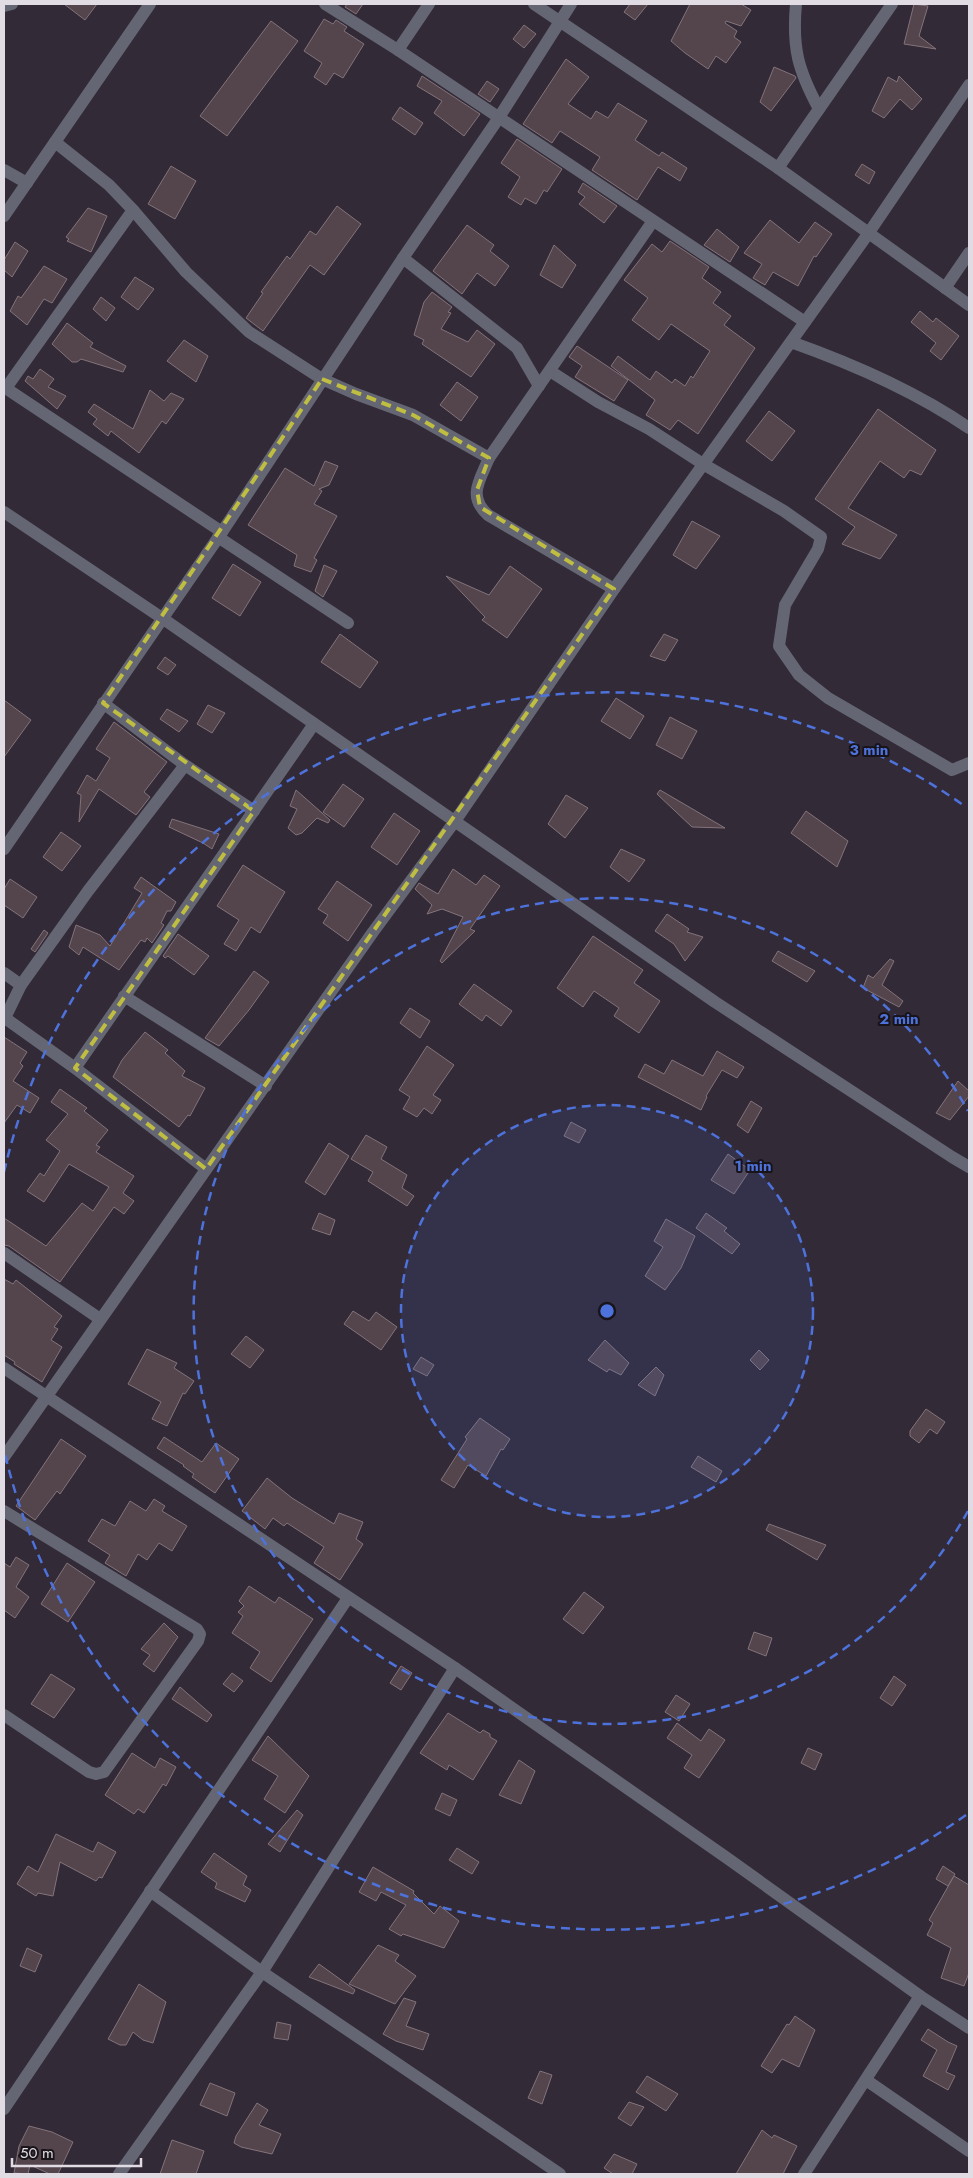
<svg xmlns="http://www.w3.org/2000/svg" width="973" height="2178" font-family="Jost,sans-serif">
<style>
.building{fill:#54454d;stroke:#83737b}
.lines{fill:none;stroke-linecap:round;stroke-linejoin:round}
.minor{stroke:#656674;stroke-width:12}
.marked{fill:none;stroke:#bfbe41;stroke-width:4;stroke-dasharray:10 6;stroke-linejoin:round}
.ring{fill:none;stroke:#4e72db;stroke-width:2.5;stroke-dasharray:9 6}
.centre{fill:#4e72db;stroke:#181419;stroke-width:2.5}
.ring-label{font-size:15px;text-anchor:middle;font-weight:bold;fill:#4e72db;stroke:#181419;stroke-width:4;stroke-linejoin:round;paint-order:stroke}
</style>
<rect width="100%" height="100%" fill="#322a36"/>
<g class="building">
<polygon points="64,4 97,4 85,20"/>
<polygon points="347,4 363,4 356,14 345,7"/>
<polygon points="630,4 648,4 635,20 624,12"/>
<polygon points="690,4 741,4 751,10 741,26 726,21 725,23 737,31 734,37 741,42 726,63 716,56 708,69 685,53 671,41"/>
<polygon points="914,4 928,6 919,36 936,49 904,44"/>
<polygon points="324,19 333,24 336,20 347,27 344,31 364,44 343,78 334,73 326,85 314,77 322,63 304,51"/>
<polygon points="271,21 298,41 227,136 200,116"/>
<polygon points="524,25 536,34 524,48 513,39"/>
<polygon points="566,59 589,77 568,104 591,119 596,111 608,118 618,103 647,121 635,140 659,156 662,152 687,168 680,181 658,167 637,200 592,170 600,157 560,131 552,143 523,124"/>
<polygon points="774,67 795,76 796,78 771,111 760,102"/>
<polygon points="422,76 480,114 464,136 434,113 442,101 417,86"/>
<polygon points="899,76 922,99 912,110 900,99 884,118 872,111 888,77 897,82"/>
<polygon points="487,81 499,89 490,102 478,94"/>
<polygon points="400,107 423,123 415,135 392,119"/>
<polygon points="517,139 562,169 547,192 544,190 536,204 525,198 521,205 508,197 520,177 501,163"/>
<polygon points="862,164 875,172 869,184 855,175"/>
<polygon points="171,166 196,181 175,219 148,204"/>
<polygon points="583,183 617,206 604,223 579,204 585,197 578,192"/>
<polygon points="337,206 361,224 324,275 310,265 263,331 246,318 263,293 261,292 287,256 290,259 310,231 316,235"/>
<polygon points="88,208 107,216 91,252 67,241 69,239 66,237"/>
<polygon points="770,220 799,243 815,222 832,234 816,257 814,256 798,286 773,272 765,285 753,278 762,264 744,253"/>
<polygon points="467,225 494,245 490,251 509,266 495,286 477,273 462,294 433,271"/>
<polygon points="717,229 739,247 730,262 704,245"/>
<polygon points="670,241 709,267 702,278 721,292 713,303 731,316 724,325 755,348 698,434 678,420 670,430 646,415 655,400 611,366 618,356 650,380 656,371 672,383 675,379 685,386 691,376 693,378 710,351 671,324 659,340 632,320 648,298 624,280 652,244 662,252"/>
<polygon points="15,242 28,251 12,277 4,270 4,260"/>
<polygon points="554,245 576,265 562,288 540,275"/>
<polygon points="44,266 67,279 52,303 44,299 27,325 10,311 18,296 21,298"/>
<polygon points="135,277 154,289 138,310 121,297"/>
<polygon points="432,292 452,307 448,312 451,313 441,329 468,342 477,330 495,344 471,377 422,344 424,340 414,335 424,302"/>
<polygon points="101,297 115,308 106,321 93,309"/>
<polygon points="920,311 933,322 936,318 959,336 941,360 930,351 936,343 911,322"/>
<polygon points="67,323 93,343 90,347 126,366 123,372 81,359 77,362 72,362 52,344"/>
<polygon points="184,340 208,356 196,382 167,361"/>
<polygon points="577,346 628,380 614,401 575,377 582,366 569,357"/>
<polygon points="40,369 54,379 48,387 66,396 57,409 25,381 28,376 33,379"/>
<polygon points="457,382 478,397 461,421 440,405"/>
<polygon points="150,390 164,401 171,393 184,399 166,424 162,421 139,453 111,431 108,436 93,424 97,419 88,412 94,404 133,429"/>
<polygon points="878,409 936,450 921,475 910,470 904,478 880,461 848,508 897,535 880,559 842,544 855,527 815,499"/>
<polygon points="769,411 795,431 772,461 746,441"/>
<polygon points="325,461 338,466 329,485 319,489 322,491 314,504 337,516 314,558 317,560 311,572 294,566 297,555 248,525 285,468 314,486"/>
<polygon points="692,521 720,536 696,569 673,555"/>
<polygon points="233,564 261,582 240,616 212,598"/>
<polygon points="324,565 337,571 323,597 315,591"/>
<polygon points="510,566 542,589 507,638 482,620 485,617 446,576 489,595"/>
<polygon points="340,634 378,662 360,688 321,662"/>
<polygon points="664,634 678,640 665,661 650,656"/>
<polygon points="165,657 176,665 168,675 157,668"/>
<polygon points="616,698 644,716 630,739 601,721"/>
<polygon points="4,700 31,720 4,757"/>
<polygon points="208,705 225,713 212,733 197,724"/>
<polygon points="167,709 188,721 179,732 160,719"/>
<polygon points="670,717 697,731 682,759 656,745"/>
<polygon points="114,722 167,762 144,792 150,797 136,815 99,789 79,822 81,795 77,793 87,775 96,781 110,758 96,749"/>
<polygon points="343,784 364,799 344,827 323,812"/>
<polygon points="296,790 330,820 328,823 317,818 302,833 296,835 288,828 297,809 290,806"/>
<polygon points="660,790 725,828 692,827 657,794"/>
<polygon points="566,795 588,808 565,838 548,824"/>
<polygon points="806,811 848,841 837,867 791,833"/>
<polygon points="394,813 420,831 397,865 371,847"/>
<polygon points="172,819 219,834 212,849 203,843 169,827"/>
<polygon points="61,832 81,846 62,871 43,857"/>
<polygon points="621,849 645,860 629,882 610,867"/>
<polygon points="243,865 285,892 260,933 251,927 236,951 224,944 239,920 217,906"/>
<polygon points="453,869 476,885 484,875 500,886 470,929 475,931 442,963 440,961 463,917 442,909 427,914 432,905 415,889 419,883 438,894"/>
<polygon points="141,877 176,902 171,911 167,911 161,923 164,925 152,943 147,938 145,942 141,940 119,970 83,947 79,955 69,947 76,925 100,935 110,946 142,893 134,888"/>
<polygon points="10,879 37,897 23,918 4,905 4,889"/>
<polygon points="337,881 372,905 348,941 323,923 328,915 318,909"/>
<polygon points="667,914 689,929 687,932 703,937 685,961 674,944 655,931"/>
<polygon points="44,930 48,933 35,952 31,949"/>
<polygon points="178,934 209,956 194,975 168,956 165,958 163,956"/>
<polygon points="593,936 643,970 634,983 660,1001 639,1033 614,1016 619,1008 594,991 583,1007 557,988"/>
<polygon points="778,951 815,971 807,982 772,961"/>
<polygon points="890,959 894,961 882,985 903,1001 899,1007 863,988 868,975 873,978"/>
<polygon points="254,971 269,982 249,1010 219,1046 205,1038"/>
<polygon points="474,984 512,1011 501,1026 486,1015 482,1021 459,1004"/>
<polygon points="410,1008 430,1021 420,1038 400,1023"/>
<polygon points="145,1032 168,1050 165,1053 185,1071 182,1076 205,1088 190,1116 188,1115 179,1127 113,1077 122,1060"/>
<polygon points="4,1037 27,1052 20,1063 23,1066 13,1081 39,1098 30,1113 17,1105 4,1123"/>
<polygon points="427,1046 454,1065 433,1095 441,1100 432,1114 424,1108 417,1117 403,1109 410,1097 399,1090"/>
<polygon points="717,1051 744,1067 737,1078 722,1070 706,1096 707,1097 701,1110 638,1077 645,1064 664,1074 672,1060 703,1076"/>
<polygon points="958,1081 969,1091 969,1096 950,1120 936,1113"/>
<polygon points="60,1089 87,1108 84,1111 108,1130 96,1145 100,1147 96,1152 134,1176 123,1193 134,1201 124,1214 114,1207 60,1282 9,1246 4,1245 4,1218 46,1246 82,1203 93,1211 109,1187 69,1164 44,1202 27,1191 40,1173 44,1176 60,1151 46,1140 68,1114 51,1102"/>
<polygon points="751,1101 762,1108 748,1133 737,1125"/>
<polygon points="571,1122 586,1130 579,1143 564,1136"/>
<polygon points="366,1135 387,1147 381,1159 407,1175 402,1188 414,1196 407,1206 368,1181 373,1172 351,1159"/>
<polygon points="329,1143 349,1156 325,1195 305,1182"/>
<polygon points="728,1154 750,1170 734,1194 711,1180"/>
<polygon points="319,1213 335,1220 330,1235 312,1229"/>
<polygon points="706,1213 727,1228 724,1231 740,1244 732,1254 696,1228"/>
<polygon points="666,1219 695,1236 681,1268 665,1290 645,1276 663,1247 654,1241"/>
<polygon points="4,1279 13,1284 16,1280 62,1316 54,1327 58,1329 51,1340 62,1347 42,1382 14,1364 15,1362 4,1355"/>
<polygon points="353,1311 369,1321 376,1312 397,1327 381,1350 344,1324"/>
<polygon points="246,1336 264,1350 250,1368 231,1354"/>
<polygon points="605,1340 629,1363 621,1375 609,1369 607,1372 588,1360"/>
<polygon points="147,1349 177,1363 174,1368 194,1381 185,1394 183,1393 167,1426 152,1419 161,1402 128,1384"/>
<polygon points="759,1350 769,1360 760,1370 750,1360"/>
<polygon points="421,1357 434,1365 427,1376 413,1369"/>
<polygon points="656,1367 664,1375 655,1396 638,1385"/>
<polygon points="926,1409 945,1422 937,1434 930,1429 919,1443 910,1436 910,1431"/>
<polygon points="480,1418 510,1439 503,1450 501,1449 486,1476 468,1465 454,1488 441,1480 467,1439 465,1437"/>
<polygon points="164,1437 202,1462 216,1443 239,1459 215,1493 192,1477 194,1474 183,1466 184,1465 157,1448"/>
<polygon points="61,1439 86,1456 60,1494 57,1491 35,1520 16,1506"/>
<polygon points="698,1456 722,1471 716,1482 691,1467"/>
<polygon points="267,1478 292,1498 334,1524 339,1513 363,1522 356,1539 363,1544 340,1580 314,1563 324,1547 287,1523 284,1526 273,1518 265,1529 242,1511"/>
<polygon points="154,1499 165,1506 162,1511 187,1526 172,1551 159,1543 147,1560 138,1554 126,1576 105,1563 110,1555 88,1541 102,1519 115,1526 130,1501 146,1511"/>
<polygon points="769,1524 826,1545 817,1560 766,1530"/>
<polygon points="16,1557 29,1565 16,1587 29,1597 15,1618 4,1610 4,1563 10,1567"/>
<polygon points="67,1563 95,1582 68,1622 41,1604"/>
<polygon points="249,1586 275,1603 279,1597 313,1619 271,1682 250,1668 260,1652 232,1633 243,1616 238,1612 244,1606 239,1601"/>
<polygon points="584,1592 604,1607 583,1634 563,1619"/>
<polygon points="164,1623 178,1637 154,1672 143,1664 150,1655 141,1649"/>
<polygon points="754,1632 772,1638 766,1656 748,1649"/>
<polygon points="401,1666 412,1673 401,1690 390,1683"/>
<polygon points="232,1673 243,1681 234,1692 223,1684"/>
<polygon points="51,1674 75,1689 54,1718 31,1704"/>
<polygon points="894,1676 906,1685 892,1706 880,1698"/>
<polygon points="180,1687 212,1715 207,1722 172,1699"/>
<polygon points="676,1695 690,1704 679,1721 665,1712"/>
<polygon points="448,1713 480,1733 483,1730 490,1734 490,1737 497,1741 473,1780 449,1765 447,1770 420,1753"/>
<polygon points="677,1723 701,1741 709,1729 725,1740 699,1778 684,1768 692,1755 667,1738"/>
<polygon points="268,1736 309,1776 285,1813 264,1799 278,1776 252,1760"/>
<polygon points="808,1748 822,1754 815,1770 801,1763"/>
<polygon points="132,1753 155,1768 160,1758 176,1767 166,1786 163,1784 144,1813 138,1809 134,1814 105,1795"/>
<polygon points="519,1760 535,1771 521,1804 499,1795"/>
<polygon points="442,1793 457,1800 450,1816 435,1809"/>
<polygon points="297,1810 303,1815 280,1852 268,1844"/>
<polygon points="56,1834 93,1852 98,1842 116,1852 102,1878 99,1877 96,1881 60,1862 53,1896 38,1893 36,1896 17,1884 28,1866 38,1872"/>
<polygon points="457,1848 479,1862 472,1874 449,1860"/>
<polygon points="214,1853 247,1876 243,1885 251,1890 245,1902 215,1888 217,1883 201,1872"/>
<polygon points="943,1866 955,1874 948,1886 936,1879"/>
<polygon points="373,1867 414,1891 413,1893 434,1914 440,1906 459,1921 444,1948 403,1934 401,1936 389,1929 406,1905 381,1892 376,1901 359,1892"/>
<polygon points="954,1876 969,1885 969,1973 964,1986 941,1978 951,1948 927,1935 933,1923 929,1920"/>
<polygon points="378,1945 399,1955 395,1961 416,1976 395,2004 349,1984"/>
<polygon points="27,1948 42,1955 35,1972 20,1966"/>
<polygon points="319,1964 355,1990 353,1994 309,1977"/>
<polygon points="139,1984 166,2002 153,2043 143,2040 133,2032 126,2045 120,2045 108,2039"/>
<polygon points="404,1998 416,2002 406,2026 429,2034 423,2050 396,2041 383,2034"/>
<polygon points="795,2016 815,2030 799,2067 782,2059 772,2073 761,2066 787,2024 789,2025"/>
<polygon points="277,2022 291,2025 288,2040 274,2038"/>
<polygon points="928,2029 948,2042 957,2046 946,2072 955,2076 948,2090 923,2076 937,2050 921,2040"/>
<polygon points="540,2071 552,2075 542,2104 528,2098"/>
<polygon points="647,2076 678,2094 666,2111 636,2092"/>
<polygon points="210,2083 235,2093 227,2116 200,2105"/>
<polygon points="629,2102 644,2107 631,2126 618,2118"/>
<polygon points="257,2103 268,2110 259,2125 281,2134 272,2154 241,2147 234,2143 236,2136"/>
<polygon points="29,2126 52,2132 73,2142 58,2174 50,2174 30,2165 28,2174 14,2173 19,2146"/>
<polygon points="762,2130 772,2138 774,2135 797,2146 783,2174 736,2174"/>
<polygon points="172,2140 204,2151 196,2174 160,2174"/>
<polygon points="614,2154 637,2164 632,2174 613,2174 604,2168"/>
</g>
<g class="lines">
<g class="minor">
<polyline points="325,4 398,50 805,322"/>
<polyline points="534,4 778,168 969,305"/>
<path d="M 796,4 C 792,48 798,70 819,109"/>
<polyline points="4,6 12,4"/>
<polyline points="398,50 429,4"/>
<polyline points="55,142 109,185 133,210 186,272 249,332 322,379 356,394 413,415 489,458"/>
<polyline points="778,168 892,4"/>
<polyline points="4,170 27,183"/>
<polyline points="4,216 150,4"/>
<polyline points="403,258 517,348 539,386"/>
<polyline points="945,288 969,253"/>
<path d="M 791,342 C 853,364 915,391 969,428"/>
<polyline points="550,371 598,402 649,429 703,464 784,511 821,537 818,549 785,605 779,646 799,675 828,698 952,770 969,763"/>
<polyline points="4,387 222,532"/>
<polyline points="6,388 133,210"/>
<polyline points="4,512 162,618 715,1002 952,1157 969,1167"/>
<polyline points="218,537 348,623"/>
<path d="M 614,589 L 488,515 C 467,496 480,480 489,458 L 653,221"/>
<polyline points="103,703 185,765"/>
<polyline points="4,849 222,532 403,258 498,119 571,4"/>
<polyline points="4,973 21,985"/>
<polyline points="124,996 266,1086"/>
<polyline points="5,1018 75,1068 206,1169"/>
<polyline points="4,1020 21,985 88,891 185,765 254,811"/>
<polyline points="75,1068 314,724"/>
<polyline points="4,1253 100,1319"/>
<polyline points="4,1368 455,1668 262,1972 119,2174"/>
<polyline points="4,1457 373,932 455,821 614,589 868,234 969,85"/>
<polyline points="4,1511 197,1629 200,1634 198,1641 104,1772 96,1774 89,1772 4,1715"/>
<polyline points="455,1668 727,1858 920,1996 804,2174"/>
<polyline points="150,1891 262,1972 560,2174"/>
<polyline points="920,1996 969,2028"/>
<polyline points="866,2080 969,2151"/>
<polyline points="4,2109 348,1598"/>
</g>
</g>
<path class="marked" d="M 322,379 L 413,415 L 489,458 L 477,490 L 480,507 L 614,589 L 206,1169 L 75,1068 L 254,811 L 103,703 Z"/>
<circle cx="607" cy="1311" r="206" fill="#4e72db" fill-opacity=".12"/>
<g class="ring">
<circle cx="607" cy="1311" r="206"/>
<path d="M968 1511A413 413 0 1 1 968 1111"/>
<path d="M966 1815A619 619 0 0 1 4 1450M4 1172A619 619 0 0 1 966 807"/>
</g>
<circle cx="607" cy="1311" r="8" class="centre"/>
<g class="ring-label">
<text x="869" y="755">3 min</text>
<text x="899" y="1024">2 min</text>
<text x="753" y="1171">1 min</text>
</g>
<rect width="973" height="2178" fill="none" stroke="#e1dce3" stroke-width="10"/>
<path d="M12 2158v8h129v-8" fill="none" stroke="#e1dce3" stroke-width="2.5"/>
<text x="20" y="2158" font-size="15" fill="#e1dce3" stroke="#181419" stroke-width="4" paint-order="stroke">50 m</text>
</svg>
